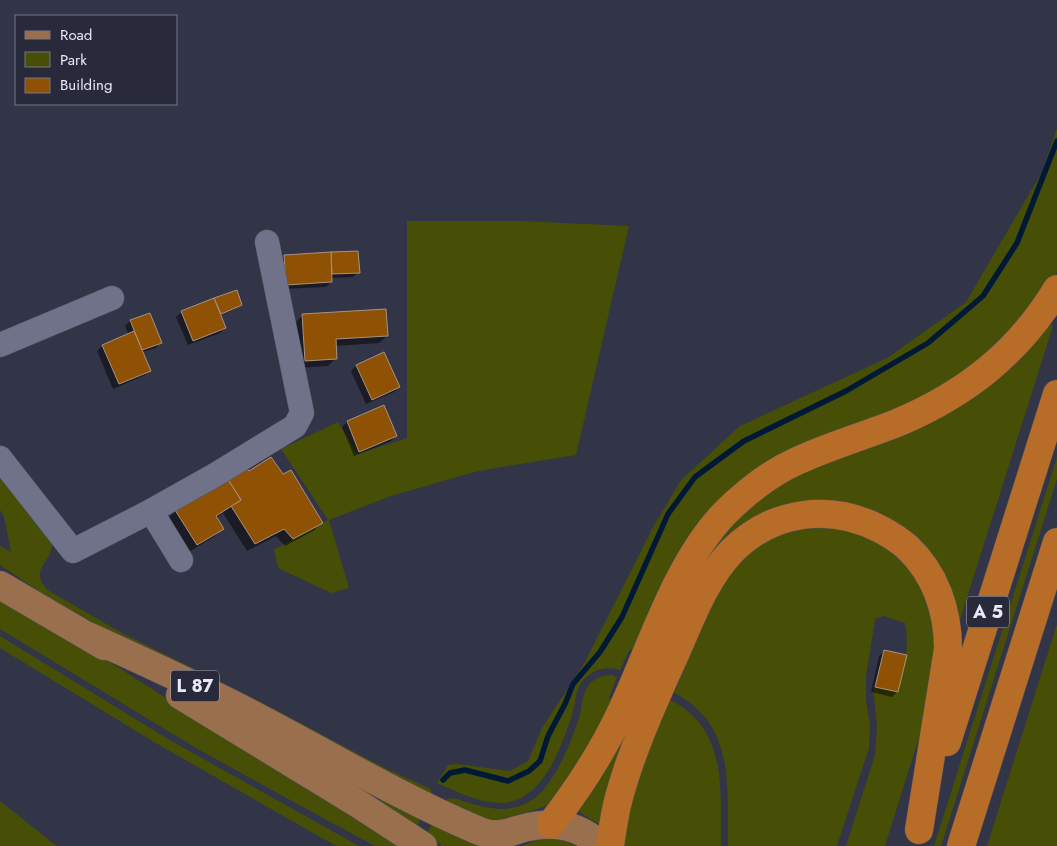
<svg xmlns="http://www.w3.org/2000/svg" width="1057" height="846" font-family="Jost,sans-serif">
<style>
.green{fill:#464f05}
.shadow{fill:#0007}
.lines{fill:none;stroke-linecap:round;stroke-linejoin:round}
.stream{stroke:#011837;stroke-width:5.5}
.building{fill:#8f5204;stroke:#a79382}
.minor-casing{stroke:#505161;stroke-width:25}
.major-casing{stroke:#505161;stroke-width:29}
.highway-casing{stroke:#505161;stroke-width:29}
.minor{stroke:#6f7288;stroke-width:24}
.major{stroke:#9a6f4e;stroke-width:28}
.highway{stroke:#b76d28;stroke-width:28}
.labels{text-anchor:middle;stroke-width:4;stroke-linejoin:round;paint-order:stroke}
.shield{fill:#282a3c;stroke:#aeb0be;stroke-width:1}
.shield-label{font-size:18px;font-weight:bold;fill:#e8e9f6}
</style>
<rect width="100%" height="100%" fill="#323447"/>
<g class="green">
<path d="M 1057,128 L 1057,272 L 1038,304 L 960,381 L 779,460 L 636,651 L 630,649 L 620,670 C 602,664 583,673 577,692 C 575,700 574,709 571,718 C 560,750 543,800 503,803 C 481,804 457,792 437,783 L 448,765 L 457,764 L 510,771 L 528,761 L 542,728 L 585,662 L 652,529 L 681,480 L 740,426 L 887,358 L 966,302 L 1042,172 Z"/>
<polygon points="407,221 521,221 629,226 576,455 478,471 391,496 329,520 349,588 331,593 278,568 274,550 328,520 281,449 338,422 358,454 407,438"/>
<polygon points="1045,322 1053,326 960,620 955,620 943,580 815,505 683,600 711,550 754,501 823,460"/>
<polygon points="1057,457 1057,479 944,837 941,846 934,846"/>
<path d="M 0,477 L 52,543 C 52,563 27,570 49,591 L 122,633 L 259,701 L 385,768 L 431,789 L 432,797 L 108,631 L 46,596 L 0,565 L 0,546 L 11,552 L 4,516 L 0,510 Z"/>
<path d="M 845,524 L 907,559 L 938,623 L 923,725 L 885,846 L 846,846 L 875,755 L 877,725 L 873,688 L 875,687 L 898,692 C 904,667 910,648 905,623 L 884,616 L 875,619 L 866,677 L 866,700 L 870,725 L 869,748 L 837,846 L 728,846 C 727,787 736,725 674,693 L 724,574 L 780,529 Z"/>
<polygon points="0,600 110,662 214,729 404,846 375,846 310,811 196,748 0,629"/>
<polygon points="1057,624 1057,846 987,846"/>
<polygon points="0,636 168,739 359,846 336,846 154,742 0,648"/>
<path d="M 612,675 L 617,677 L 609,698 L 614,701 L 602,725 L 552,802 L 547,805 L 535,810 L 498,820 L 479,817 L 444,803 L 447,799 C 453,797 459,800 466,802 C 489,809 510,814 532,800 C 554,786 573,739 580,714 C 582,705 582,693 589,685 C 595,677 602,676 612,675 Z"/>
<path d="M 670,700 C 729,729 720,791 721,846 L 622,846 L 622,814 Z"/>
<polygon points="635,710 601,825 577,811"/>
<polygon points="380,798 422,817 417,826 379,801"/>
<polygon points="0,801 49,840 57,846 0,846"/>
<polygon points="433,823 482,846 442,846 426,834"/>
<polygon points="549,839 564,841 576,846 522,846 535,841"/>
</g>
<g class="shadow">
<polygon points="357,252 358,272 353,277 331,278 331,282 326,287 281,289 280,261 285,256"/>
<polygon points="215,299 241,305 220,315 225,328 220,333 188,345 176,317 182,312"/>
<polygon points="149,315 160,343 156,348 142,352 150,370 145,375 113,389 97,351 102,346 129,335 125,326 130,321"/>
<polygon points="303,315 387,336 379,343 335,346 335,359 328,366 298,368 295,323"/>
<polygon points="356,366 399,387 394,392 366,404 351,371"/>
<polygon points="347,422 396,436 391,441 354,456 342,427"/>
<polygon points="248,473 321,523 313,531 285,546 276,536 247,551 223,513 216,518 222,529 215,536 189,552 168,518 176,511"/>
<polygon points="884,651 897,692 892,697 871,692 879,656"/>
</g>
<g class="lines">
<polyline class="stream" points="443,780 450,773 465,770 508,781 529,771 540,761 548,736 565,704 573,684 600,652 622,617 668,514 695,477 744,441 846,391 928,343 983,296 1017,243 1057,141"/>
</g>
<g class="building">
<polygon points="358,251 360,273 332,274 331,252"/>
<polygon points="331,252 332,282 286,285 284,255"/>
<polygon points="237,290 242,305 221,314 214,298"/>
<polygon points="214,298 226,328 193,341 181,311"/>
<polygon points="386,309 388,336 336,339 337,359 305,361 302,314"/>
<polygon points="150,313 162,343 142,350 130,320"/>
<polygon points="134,331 151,371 119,384 102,345"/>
<polygon points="384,352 400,387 372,400 356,365"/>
<polygon points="384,405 397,436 359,452 347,421"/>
<polygon points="271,457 283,474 291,470 323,523 293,539 284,529 255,544 231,506 241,500 227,478 244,465 249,471"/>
<polygon points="227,478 241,500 216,516 224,529 197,545 175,510"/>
<polygon points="884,650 907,655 898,692 875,687"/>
</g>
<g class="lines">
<defs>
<g id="minor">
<polyline points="0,345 112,298"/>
<polyline points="0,458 73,551 151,511 181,560"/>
<polyline points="151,511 215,475 295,426 302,413 267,242"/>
</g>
<g id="major">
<polyline points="0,585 104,646"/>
<path d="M 88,636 C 136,658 185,680 232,704 C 314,745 392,794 477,830 C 499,839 507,832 528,827 C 556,821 581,826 601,846"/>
<polyline points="180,695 357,803 423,846"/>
</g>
<g id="highway">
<polyline points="947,742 1057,394"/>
<path d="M 551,824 C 579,788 603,751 622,710 C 651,648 677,562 725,513 C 746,492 770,473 797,461 C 829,446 864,436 897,423 C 966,394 1018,353 1057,289"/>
<path d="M 610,846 C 612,832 614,819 617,805 C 630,753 655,699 677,650 C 692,616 706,578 732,551 C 773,510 831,503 882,530 C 891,535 899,540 907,547 C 935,573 948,610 948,649 L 919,830"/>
<polyline points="961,846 1057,542"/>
</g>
</defs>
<use href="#minor" class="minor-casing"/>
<use href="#major" class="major-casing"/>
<use href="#highway" class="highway-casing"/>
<use href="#minor" class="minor"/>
<use href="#major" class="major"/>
<use href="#highway" class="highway"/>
</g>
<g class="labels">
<g class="shield">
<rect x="967" y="596.5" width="42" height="31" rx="4"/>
<rect x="171" y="670.5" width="48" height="31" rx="4"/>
</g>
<g class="shield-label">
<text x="988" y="618">A 5</text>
<text x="195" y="692">L 87</text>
</g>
</g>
<rect x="15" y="15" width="162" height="90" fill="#282a3c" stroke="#757686"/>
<rect x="25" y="31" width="25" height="8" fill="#9a6f4e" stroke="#757686"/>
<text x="60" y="40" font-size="15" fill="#e8e9f6">Road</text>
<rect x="25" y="52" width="25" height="15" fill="#464f05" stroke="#757686"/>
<text x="60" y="65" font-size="15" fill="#e8e9f6">Park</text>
<rect x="25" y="78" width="25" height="15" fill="#8f5204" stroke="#757686"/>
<text x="60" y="90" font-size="15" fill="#e8e9f6">Building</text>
</svg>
